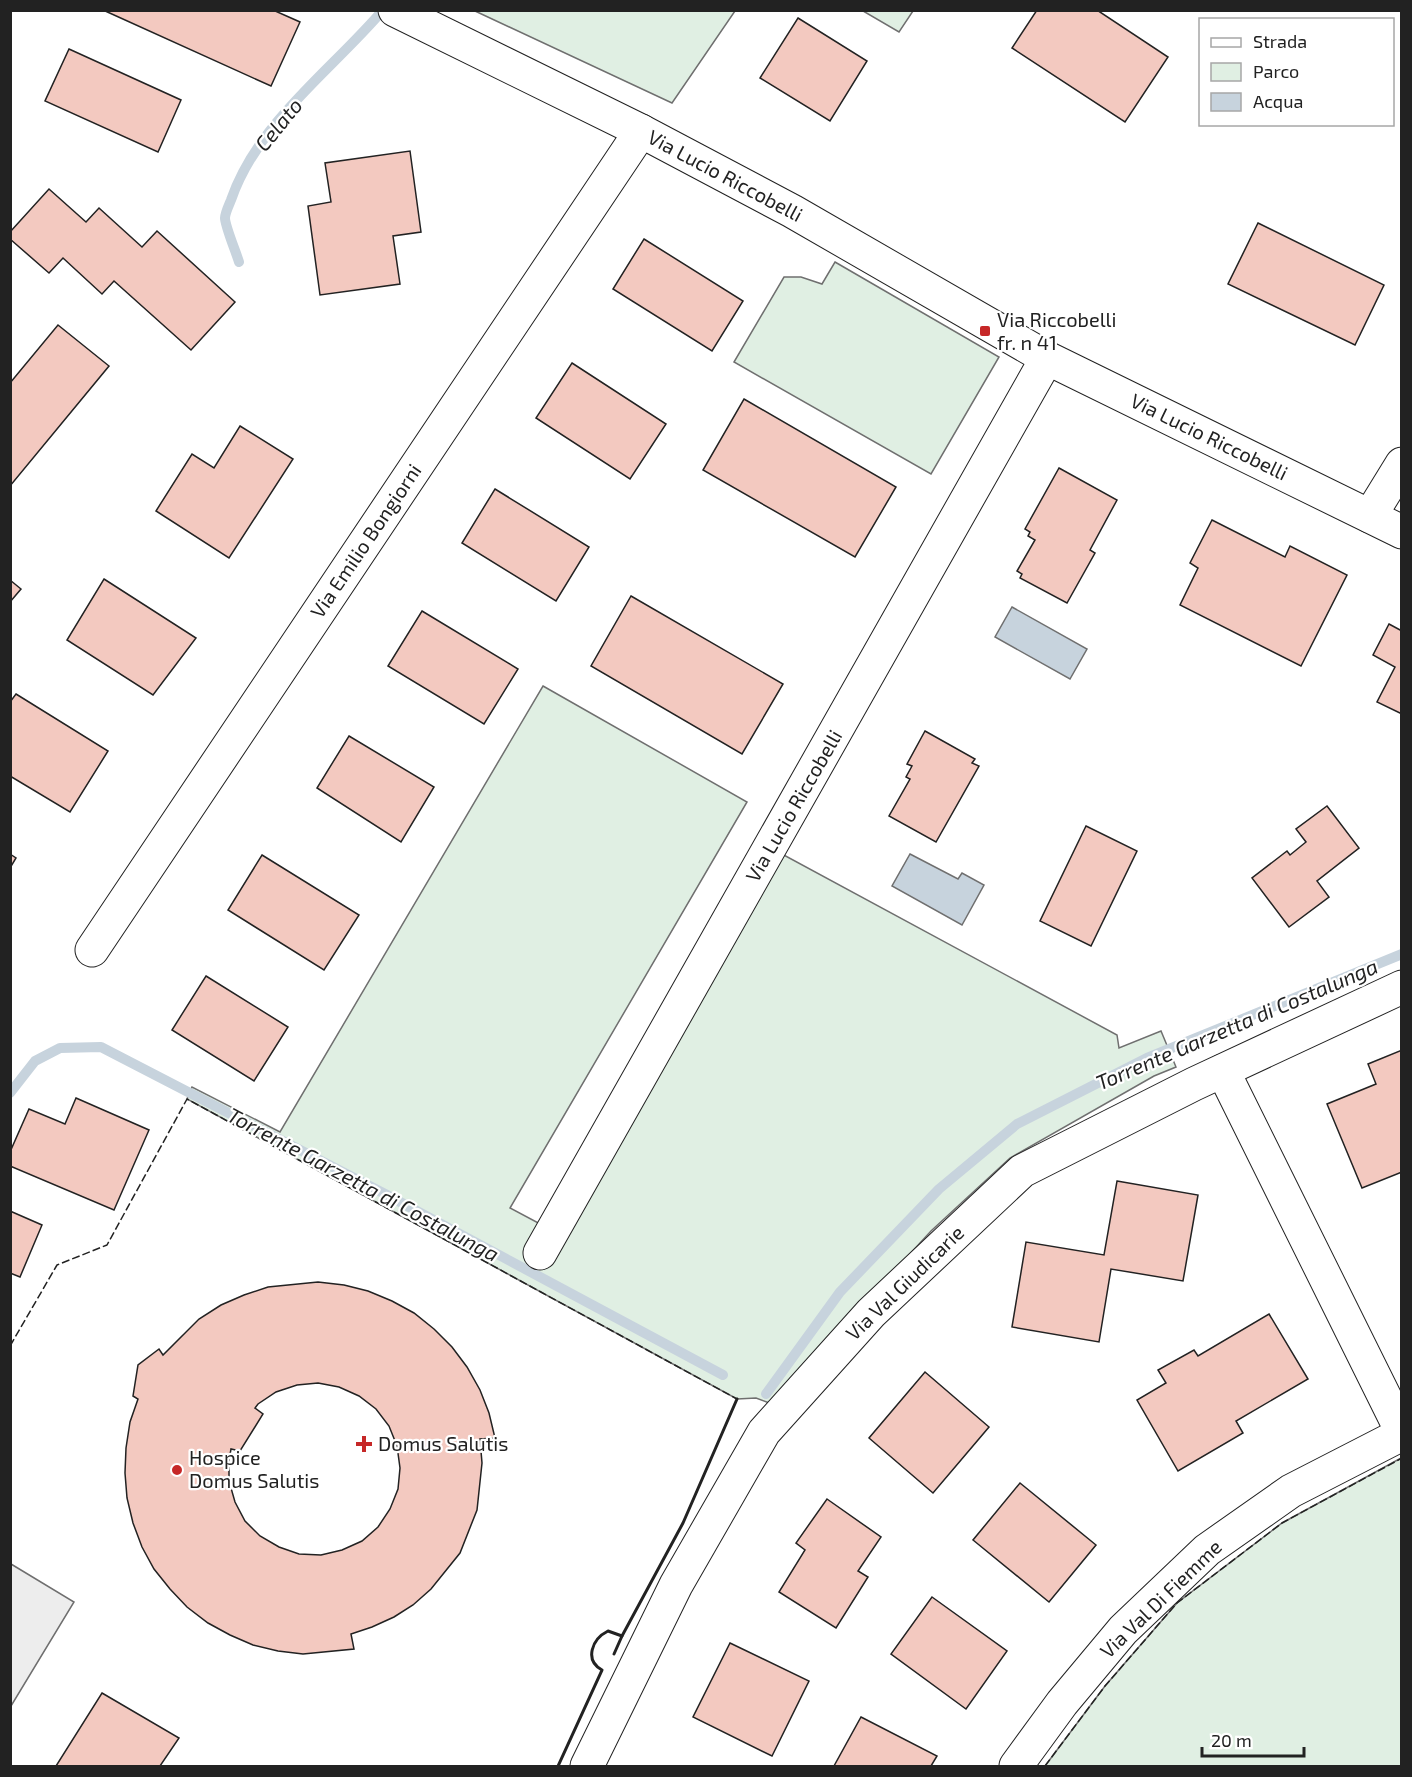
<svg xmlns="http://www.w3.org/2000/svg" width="1412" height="1777" font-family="'Exo 2',sans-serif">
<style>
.green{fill:#e0efe3;stroke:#6f6f6f;stroke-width:1.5}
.parking{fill:#ededed;stroke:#6f6f6f;stroke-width:1.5}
.water{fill:#c7d3dd;stroke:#6f6f6f;stroke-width:1.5}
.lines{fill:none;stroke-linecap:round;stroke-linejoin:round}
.stream{stroke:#c7d3dd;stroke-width:10}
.building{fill:#f3c9c0;stroke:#222;stroke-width:1.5;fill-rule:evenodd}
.minor-casing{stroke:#222;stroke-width:35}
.minor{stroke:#fff;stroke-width:33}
.fence{stroke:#222;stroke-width:1.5;stroke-dasharray:8 3;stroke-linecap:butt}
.wall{stroke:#222;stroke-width:3}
.poi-dot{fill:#c62828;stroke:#fff;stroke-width:2}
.labels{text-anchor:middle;stroke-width:4.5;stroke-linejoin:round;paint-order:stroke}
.street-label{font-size:20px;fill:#222;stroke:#fff}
.poi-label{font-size:20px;fill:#222;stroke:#fff;text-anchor:start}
.water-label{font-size:21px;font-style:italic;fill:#222;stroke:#fff}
</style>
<rect width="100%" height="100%" fill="#fff"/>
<g class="green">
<polygon points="475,11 735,11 672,103"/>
<polygon points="863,11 913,11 899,32"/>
<polygon points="835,262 999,357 931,474 734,362 784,277 801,277 822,284"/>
<polygon points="543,686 747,802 510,1208 542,1225 782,854 1117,1035 1119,1048 1161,1031 1176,1067 1154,1076 1010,1158 931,1231 772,1404 756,1398 737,1399 187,1099 192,1087 280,1132"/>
<polygon points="1401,1458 1401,1766 1045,1766 1105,1686 1177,1603 1282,1523"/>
</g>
<polygon class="parking" points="11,1564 74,1602 11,1706"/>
<g class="water">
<polygon points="1012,607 1087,649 1070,679 995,637"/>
<polygon points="910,854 958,879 962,873 984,885 962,925 892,886"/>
</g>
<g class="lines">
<g class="stream">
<path d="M 239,262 C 236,252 225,226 225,218 C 225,213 229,205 231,200 C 258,122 331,71 383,10"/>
<polyline points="10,1093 35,1061 60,1048 101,1047 387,1195 723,1375"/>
<polyline points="766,1394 840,1292 939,1189 1017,1124 1147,1058 1402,954"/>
</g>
</g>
<g class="building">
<polygon points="103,10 273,10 300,22 271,86"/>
<polygon points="1037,10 1097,10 1168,57 1125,122 1012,48"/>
<polygon points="798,18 867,61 830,121 760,78"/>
<polygon points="69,49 181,100 158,152 45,101"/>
<polygon points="410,151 421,232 393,236 400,284 320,295 308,206 331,202 325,163"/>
<polygon points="49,189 86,222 99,208 142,247 157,231 235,302 191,350 114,281 102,294 63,258 49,273 10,239 10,232"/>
<polygon points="1258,223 1384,285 1355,345 1228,284"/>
<polygon points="644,239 743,301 712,351 613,289"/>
<polygon points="58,325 109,366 10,486 10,383"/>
<polygon points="572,363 666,424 630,479 536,418"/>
<polygon points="744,399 896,487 855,557 703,470"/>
<polygon points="240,426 293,459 229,558 156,511 192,454 214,468"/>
<polygon points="1059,468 1117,500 1090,550 1095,553 1067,603 1020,578 1022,574 1017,571 1035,540 1028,536 1030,532 1025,529"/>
<polygon points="495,489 589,547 556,601 462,543"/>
<polygon points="1212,520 1285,557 1290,546 1347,575 1301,666 1180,605 1198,568 1190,563"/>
<polygon points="104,579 196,638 153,695 67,640"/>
<polygon points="10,580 21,589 10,602"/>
<polygon points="631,596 783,684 742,754 591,666"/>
<polygon points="422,611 518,669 484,724 388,666"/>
<polygon points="1389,624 1402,631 1402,714 1377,702 1395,667 1373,655"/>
<polygon points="16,694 108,751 70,812 10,776 10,702"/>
<polygon points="925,731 975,759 972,763 979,766 936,842 889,816 910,779 906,777 912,766 907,764"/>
<polygon points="349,736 434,787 401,842 317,788"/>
<polygon points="1327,806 1359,848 1317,881 1329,897 1289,927 1252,878 1287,851 1290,855 1306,842 1296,829"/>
<polygon points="1086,826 1137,851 1091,946 1040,921"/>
<polygon points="10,854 16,858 10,868"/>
<polygon points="262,855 359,915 324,970 228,910"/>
<polygon points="206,976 288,1027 254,1081 172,1030"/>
<polygon points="1402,1050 1402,1172 1362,1188 1327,1104 1376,1084 1368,1064"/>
<polygon points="76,1098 149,1130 114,1210 10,1166 10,1152 29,1109 65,1124"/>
<polygon points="1117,1181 1198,1195 1183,1281 1111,1269 1099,1342 1012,1327 1026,1242 1104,1255"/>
<polygon points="10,1211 42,1225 20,1277 10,1273"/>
<path d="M 318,1282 L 344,1285 L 368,1291 L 392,1301 L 414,1313 L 434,1329 L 452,1347 L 467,1367 L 480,1390 L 489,1413 L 495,1438 L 480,1439 L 482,1463 L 477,1510 L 460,1553 L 431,1589 L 413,1605 L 394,1617 L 372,1627 L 351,1634 L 354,1649 L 303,1654 L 278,1651 L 253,1645 L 230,1635 L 208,1623 L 187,1607 L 170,1589 L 154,1569 L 142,1547 L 133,1523 L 127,1498 L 125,1473 L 126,1448 L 130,1422 L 138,1399 L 133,1396 L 138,1365 L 159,1349 L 163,1355 L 199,1319 L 221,1305 L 244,1295 L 268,1287 ZM 318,1383 L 339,1387 L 359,1396 L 376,1409 L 389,1426 L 397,1446 L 400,1468 L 398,1489 L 390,1509 L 378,1527 L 362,1541 L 342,1550 L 321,1555 L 299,1554 L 279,1547 L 260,1536 L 245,1521 L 235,1502 L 229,1481 L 229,1460 L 231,1449 L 240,1451 L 263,1414 L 255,1408 L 258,1404 L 276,1392 L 297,1385 Z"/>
<polygon points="1269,1314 1308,1379 1236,1421 1243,1433 1178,1471 1137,1400 1166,1383 1158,1370 1194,1350 1198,1356"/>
<polygon points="925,1372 989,1427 933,1493 869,1438"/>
<polygon points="1020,1483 1096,1545 1049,1602 973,1540"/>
<polygon points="827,1499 881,1537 858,1571 868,1577 836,1628 779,1592 805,1550 796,1543"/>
<polygon points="932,1597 1007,1651 966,1709 891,1654"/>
<polygon points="730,1643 809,1681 772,1756 693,1717"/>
<polygon points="102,1693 179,1738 160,1766 56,1766"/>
<polygon points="861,1717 937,1756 931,1766 834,1766"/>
</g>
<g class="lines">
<defs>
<g id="minor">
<polyline points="395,10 641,131 792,211 1047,358 1402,532"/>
<polyline points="1370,516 1402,464"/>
<polyline points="92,950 641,131"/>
<polyline points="1223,1071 1402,1432"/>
<polyline points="540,1253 1047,358"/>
<polyline points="587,1766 676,1585 764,1432 871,1313 1022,1171 1194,1084 1402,987"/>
<polyline points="1016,1766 1062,1703 1123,1630 1207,1550 1291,1491 1402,1434"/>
</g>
</defs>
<use href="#minor" class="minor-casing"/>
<use href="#minor" class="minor"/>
<g class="fence">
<polyline points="10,1346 57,1265 107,1245 187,1099 737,1399"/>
<polyline points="1045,1766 1105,1686 1177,1603 1282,1523 1402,1458"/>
</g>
<g class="wall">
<polyline points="614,1654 622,1636"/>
<path d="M 558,1766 L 602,1670 C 584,1660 592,1639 608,1631 L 622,1636 L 683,1523 L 737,1399"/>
</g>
</g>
<g class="poi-dot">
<rect x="979" y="325" width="12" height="12" rx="3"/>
<path d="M361 1435h6v6h6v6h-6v6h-6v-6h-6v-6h6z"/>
<circle cx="177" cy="1470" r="6"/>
</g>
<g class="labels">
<g class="street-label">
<text transform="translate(725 176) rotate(28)" y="7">Via Lucio Riccobelli</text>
<text transform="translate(1209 437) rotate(26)" y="7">Via Lucio Riccobelli</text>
<text transform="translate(366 541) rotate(-56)" y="7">Via Emilio Bongiorni</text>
<text transform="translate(794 806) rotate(-60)" y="7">Via Lucio Riccobelli</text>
<text transform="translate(905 1283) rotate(-44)" y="7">Via Val Giudicarie</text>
<text transform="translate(1161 1599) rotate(-44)" y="7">Via Val Di Fiemme</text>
</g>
<g class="poi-label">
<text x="997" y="327">Via Riccobelli<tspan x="997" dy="23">fr. n 41</tspan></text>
<text x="378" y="1451">Domus Salutis</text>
<text x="189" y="1465">Hospice<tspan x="189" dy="23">Domus Salutis</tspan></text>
</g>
<g class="water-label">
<text transform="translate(279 125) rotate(-51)" y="7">Celato</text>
<text transform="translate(1237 1025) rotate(-23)" y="7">Torrente Garzetta di Costalunga</text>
<text transform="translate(363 1185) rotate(28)" y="7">Torrente Garzetta di Costalunga</text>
</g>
</g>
<rect width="1412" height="1777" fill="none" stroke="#222222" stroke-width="24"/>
<rect x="1199" y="18" width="195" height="108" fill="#ffffff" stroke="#a7a7a7" stroke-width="1.5"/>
<rect x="1211" y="38" width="30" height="9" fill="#ffffff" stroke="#a7a7a7" stroke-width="1.5"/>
<text x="1253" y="48" font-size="18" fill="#222222">Strada</text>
<rect x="1211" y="63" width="30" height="18" fill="#e0efe3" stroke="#a7a7a7" stroke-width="1.5"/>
<text x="1253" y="78" font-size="18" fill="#222222">Parco</text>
<rect x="1211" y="93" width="30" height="18" fill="#c7d3dd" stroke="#a7a7a7" stroke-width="1.5"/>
<text x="1253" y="108" font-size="18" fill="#222222">Acqua</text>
<path d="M1202 1747v9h102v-9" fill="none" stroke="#222222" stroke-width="3"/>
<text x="1211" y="1747" font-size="18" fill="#222222" stroke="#ffffff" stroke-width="4.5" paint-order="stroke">20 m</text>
</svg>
